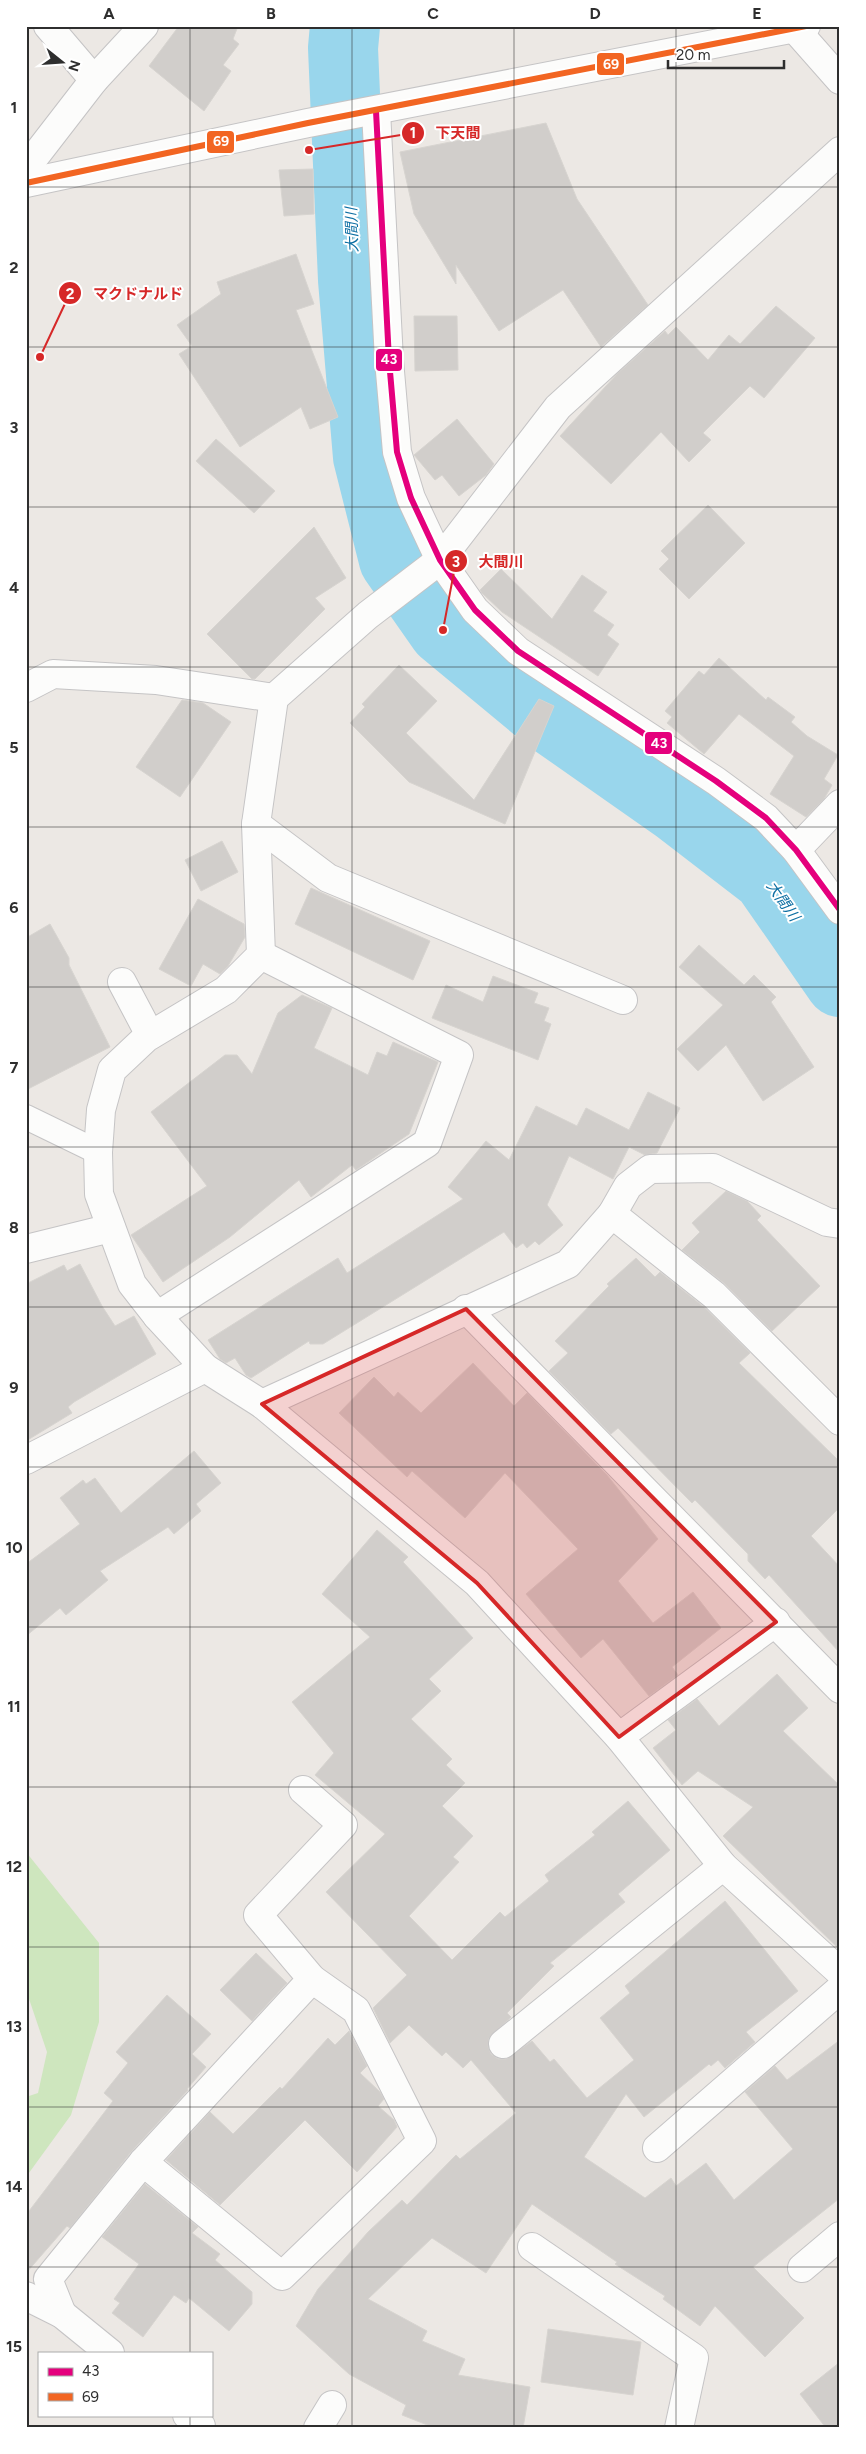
<svg xmlns="http://www.w3.org/2000/svg" width="866" height="2454" font-family="Figtree,'Noto Sans JP',sans-serif">
<style>
.green{fill:#cee6be}
.lines{fill:none;stroke-linecap:round;stroke-linejoin:round}
.river{stroke:#99d6ec;stroke-width:70}
.building{fill:#d1cecb;stroke:#d7d4d0}
.service-casing{stroke:#c5c4c5;stroke-width:26}
.minor-casing{stroke:#c5c4c5;stroke-width:30}
.secondary-casing{stroke:#c5c4c5;stroke-width:30}
.service{stroke:#fcfcfb;stroke-width:24}
.minor{stroke:#fcfcfb;stroke-width:28}
.secondary{stroke:#fcfcfb;stroke-width:28}
.bus-1-casing{stroke:#fff;stroke-width:10}
.bus-2-casing{stroke:#fff;stroke-width:10}
.bus-1{stroke:#e5007d;stroke-width:6}
.bus-2{stroke:#f26522;stroke-width:6}
.marked{fill:#d62828;fill-opacity:0.2;stroke:#d62828;stroke-width:4;stroke-linejoin:round}
.grid{fill:none;stroke:#2e2e2e;stroke-width:1;stroke-opacity:0.55}
.labels{text-anchor:middle;stroke-width:4;stroke-linejoin:round;paint-order:stroke}
.water-label{font-size:15px;font-style:italic;fill:#0d6fa3;stroke:#fff}
.leader{fill:none;stroke:#d62828;stroke-width:2}
.callout-dot{fill:#d62828;stroke:#fff;stroke-width:2}
.mark-label{font-size:15px;text-anchor:middle;font-weight:bold;fill:#fff}
.callout-label{font-size:15px;text-anchor:middle;font-weight:bold;fill:#d62828;stroke:#fff;stroke-width:4;stroke-linejoin:round;paint-order:stroke}
.line-badge{stroke:#fff;stroke-width:2}
.badge-label{font-size:14px;text-anchor:middle;font-weight:bold;fill:#fff}
.neatline{fill:none;stroke:#2e2e2e;stroke-width:2}
.grid-label{font-size:16px;text-anchor:middle;font-weight:bold;fill:#2e2e2e}
</style>
<rect width="100%" height="100%" fill="#ece8e4"/>
<polygon class="green" points="26,1852 99,1943 99,2022 71,2115 26,2177 26,2097 38,2093 47,2052 26,1990"/>
<g class="lines">
<polyline class="river" points="345,26 343,48 353,280 368,457 394,560 443,630 549,718 676,807 767,877 840,982"/>
</g>
<g class="building">
<polygon points="179,26 238,26 233,39 239,44 223,65 231,71 204,111 149,66"/>
<polygon points="546,123 577,199 648,305 601,347 563,290 499,331 456,265 456,284 414,214 400,152"/>
<polygon points="313,169 314,214 284,216 279,170"/>
<polygon points="296,254 314,304 296,310 338,417 310,429 301,407 240,447 179,354 192,346 177,325 221,294 217,282"/>
<polygon points="776,306 815,338 764,398 750,386 703,433 711,440 689,462 661,432 611,484 560,436 618,373 665,331 668,335 676,327 708,360 729,335 740,344"/>
<polygon points="414,316 457,316 458,370 415,371"/>
<polygon points="457,419 494,464 486,475 459,496 442,475 435,480 414,455"/>
<polygon points="216,439 275,491 254,513 196,461"/>
<polygon points="708,505 745,543 689,599 659,569 669,559 661,551"/>
<polygon points="314,527 346,578 315,598 325,609 255,679 252,679 207,634"/>
<polygon points="501,569 552,619 582,575 607,592 593,611 614,625 607,635 619,644 598,676 502,612 482,593 480,590"/>
<polygon points="719,658 766,700 768,697 795,717 791,722 807,736 838,755 824,779 832,785 824,799 806,817 770,794 794,756 739,714 704,754 667,723 672,717 665,711 699,671 704,675"/>
<polygon points="399,665 437,701 406,733 474,800 539,699 554,706 505,824 409,782 350,723 365,707 362,704"/>
<polygon points="182,700 203,703 231,722 180,797 136,767"/>
<polygon points="222,841 238,872 201,891 185,860"/>
<polygon points="311,888 430,941 413,980 295,924"/>
<polygon points="198,899 244,924 245,937 228,966 220,974 203,964 191,986 159,969"/>
<polygon points="50,924 69,958 69,965 110,1047 26,1090 26,938"/>
<polygon points="699,945 744,985 754,975 776,997 771,1002 814,1067 763,1101 726,1045 698,1071 677,1049 723,1005 679,967"/>
<polygon points="493,976 538,993 534,1003 549,1008 544,1021 551,1024 538,1060 432,1018 446,985 483,1002"/>
<polygon points="302,995 332,1008 314,1048 368,1075 377,1052 387,1056 393,1042 438,1062 409,1134 356,1170 352,1165 311,1197 299,1180 230,1237 163,1282 131,1235 207,1186 151,1112 225,1055 237,1055 252,1074 278,1013"/>
<polygon points="648,1092 680,1108 657,1153 645,1155 629,1147 613,1179 569,1156 547,1205 563,1225 539,1245 535,1241 527,1248 523,1243 516,1248 504,1232 323,1344 310,1344 309,1341 251,1378 246,1375 235,1358 226,1363 220,1359 208,1340 338,1258 347,1273 463,1199 448,1187 486,1141 509,1160 536,1106 577,1126 586,1108 629,1130"/>
<polygon points="726,1191 747,1201 761,1216 757,1220 820,1286 772,1331 725,1284 682,1250 700,1232 692,1223"/>
<polygon points="636,1258 655,1277 660,1272 704,1307 750,1353 739,1363 840,1462 840,1507 811,1536 840,1567 840,1653 769,1575 765,1579 748,1561 748,1554 695,1500 692,1503 618,1428 611,1434 549,1371 568,1353 555,1341 609,1286 607,1284"/>
<polygon points="80,1264 102,1306 115,1326 134,1316 156,1354 74,1402 68,1407 72,1413 26,1441 26,1284 64,1265 67,1271"/>
<polygon points="473,1363 514,1406 527,1393 607,1475 658,1539 618,1581 653,1623 693,1592 721,1628 672,1667 678,1675 649,1696 603,1639 581,1658 526,1594 578,1549 505,1473 465,1518 412,1471 407,1477 339,1413 374,1377 394,1397 398,1392 421,1413"/>
<polygon points="194,1451 221,1483 196,1504 201,1511 174,1534 168,1527 100,1571 108,1580 66,1615 60,1608 26,1636 26,1564 80,1524 60,1498 83,1480 86,1484 95,1478 121,1513"/>
<polygon points="377,1530 408,1557 403,1562 473,1638 429,1679 441,1691 411,1719 452,1759 446,1765 465,1783 442,1806 473,1836 453,1857 459,1862 409,1916 452,1960 500,1912 505,1917 549,1881 545,1875 595,1835 592,1832 628,1801 670,1850 618,1894 625,1902 550,1963 554,1966 507,2013 511,2017 489,2038 488,2047 491,2054 498,2059 506,2059 532,2041 550,2062 554,2059 587,2098 634,2060 600,2018 630,1993 625,1986 725,1901 798,1991 746,2032 755,2042 725,2068 718,2060 711,2066 709,2064 644,2117 626,2094 584,2157 645,2198 671,2178 676,2186 706,2163 734,2200 793,2149 745,2092 775,2066 787,2080 840,2040 840,2198 753,2267 804,2318 765,2357 715,2306 700,2326 663,2299 665,2296 615,2264 617,2262 532,2204 486,2273 432,2238 368,2299 427,2331 422,2341 465,2359 458,2375 530,2387 523,2428 435,2428 402,2415 406,2405 349,2374 296,2326 318,2289 368,2232 402,2200 407,2205 456,2155 460,2159 516,2113 471,2060 463,2068 446,2052 442,2056 409,2025 390,2043 373,2008 407,1975 326,1892 385,1834 315,1775 334,1753 292,1702 370,1637 322,1594"/>
<polygon points="777,1674 808,1708 783,1731 840,1786 840,1950 723,1836 753,1807 698,1771 682,1785 653,1748 676,1730 668,1720 697,1699 719,1726"/>
<polygon points="256,1953 287,1983 252,2021 220,1990"/>
<polygon points="167,1995 211,2034 192,2054 206,2067 187,2089 188,2090 131,2152 70,2228 67,2226 26,2273 26,2215 113,2101 104,2093 128,2063 116,2052"/>
<polygon points="349,2031 367,2066 360,2073 380,2092 384,2099 378,2106 394,2120 397,2127 357,2172 305,2120 220,2205 166,2160 210,2112 233,2134 280,2087 282,2089 328,2038 335,2045"/>
<polygon points="145,2184 198,2227 192,2233 220,2254 215,2260 252,2292 252,2304 229,2331 189,2298 186,2303 174,2295 143,2337 112,2313 120,2303 114,2299 139,2264 102,2237"/>
<polygon points="548,2329 641,2342 633,2395 541,2382"/>
<polygon points="840,2362 840,2428 826,2428 800,2394"/>
</g>
<g class="lines">
<defs>
<polyline id="service" points="26,1117 98,1152"/>
<g id="minor">
<polyline points="48,26 94,80"/>
<polyline points="795,29 840,80"/>
<polyline points="376,111 389,360 397,452 411,498 440,560 475,610 518,651 716,781 766,818 796,850 840,910"/>
<polyline points="840,151 558,407 440,560 368,615 274,698 256,824 261,955 226,990 146,1038 112,1070 101,1110 98,1152 99,1194 132,1284 157,1316 205,1368 262,1404 477,1583 619,1737 723,1866 840,1972"/>
<polyline points="26,168 94,80 144,26"/>
<polyline points="26,688 53,674 156,680 274,698"/>
<polyline points="256,824 328,878 623,1000"/>
<polyline points="796,850 840,804"/>
<polyline points="122,982 150,1035"/>
<polyline points="612,1214 628,1186 650,1169 713,1168 827,1222 840,1224"/>
<polyline points="26,1249 111,1228"/>
<polyline points="466,1309 840,1689"/>
<polyline points="157,1316 427,1143 459,1055 261,955"/>
<polyline points="262,1404 568,1264 612,1214 714,1295 840,1421"/>
<polyline points="26,1460 205,1368"/>
<polyline points="619,1737 776,1622"/>
<polyline points="503,2044 723,1866"/>
<polyline points="657,2148 840,1989"/>
<polyline points="143,2162 282,2276 422,2141 356,2010 312,1979"/>
<polyline points="532,2247 694,2358 679,2428"/>
<polyline points="802,2268 840,2236"/>
<polyline points="26,2296 62,2314 110,2353"/>
<polyline points="62,2314 48,2279 143,2162 312,1979 258,1915 343,1825 303,1790"/>
<polyline points="187,2415 201,2426 200,2428"/>
<polyline points="318,2428 332,2405"/>
</g>
<polyline id="secondary" points="26,183 308,123 806,26"/>
</defs>
<use href="#service" class="service-casing"/>
<use href="#minor" class="minor-casing"/>
<use href="#secondary" class="secondary-casing"/>
<use href="#service" class="service"/>
<use href="#minor" class="minor"/>
<use href="#secondary" class="secondary"/>
<defs>
<polyline id="bus-1" points="376,111 389,360 397,452 411,498 440,560 475,610 518,651 716,781 766,818 796,850 840,910"/>
<polyline id="bus-2" points="26,183 308,123 806,26"/>
</defs>
<use href="#bus-1" class="bus-1-casing"/>
<use href="#bus-2" class="bus-2-casing"/>
<use href="#bus-1" class="bus-1"/>
<use href="#bus-2" class="bus-2"/>
</g>
<path class="marked" d="M 466,1309 L 776,1622 L 619,1737 L 477,1583 L 262,1404 Z"/>
<path class="grid" d="M 190,26 L 190,2353M 352,26 L 352,2428M 514,26 L 514,2428M 676,26 L 676,2428M 26,187 L 840,187M 26,347 L 840,347M 26,507 L 840,507M 26,667 L 840,667M 26,827 L 840,827M 26,987 L 840,987M 26,1147 L 840,1147M 26,1307 L 840,1307M 26,1467 L 840,1467M 26,1627 L 840,1627M 26,1787 L 840,1787M 26,1947 L 840,1947M 26,2107 L 840,2107M 26,2267 L 840,2267M 190,2415 L 190,2428"/>
<g class="labels">
<g class="water-label">
<text transform="translate(352 230) rotate(-92)" y="5">大間川</text>
<text transform="translate(783 901) rotate(55)" y="5">大間川</text>
</g>
</g>
<path class="leader" d="M309 150L413 133M40 357L70 293M443 630L456 561"/>
<g class="callout-dot">
<circle cx="309" cy="150" r="5"/>
<circle cx="40" cy="357" r="5"/>
<circle cx="443" cy="630" r="5"/>
<circle cx="413" cy="133" r="12"/>
<circle cx="70" cy="293" r="12"/>
<circle cx="456" cy="561" r="12"/>
</g>
<g class="mark-label">
<text x="413" y="138">1</text>
<text x="70" y="299">2</text>
<text x="456" y="567">3</text>
</g>
<g class="callout-label">
<text x="458" y="138">下天間</text>
<text x="138" y="299">マクドナルド</text>
<text x="501" y="567">大間川</text>
</g>
<g class="line-badge">
<rect x="596" y="52" width="29" height="24" rx="5" fill="#f26522"/>
<rect x="206" y="130" width="29" height="24" rx="5" fill="#f26522"/>
<rect x="375" y="348" width="28" height="24" rx="5" fill="#e5007d"/>
<rect x="644" y="731" width="29" height="24" rx="5" fill="#e5007d"/>
</g>
<g class="badge-label">
<text x="611" y="69">69</text>
<text x="221" y="146">69</text>
<text x="389" y="364">43</text>
<text x="659" y="748">43</text>
</g>
<rect width="866" height="2454" fill="none" stroke="#ffffff" stroke-width="55"/>
<rect x="38" y="2352" width="175" height="65" fill="#ffffff" stroke="#ababab"/>
<rect x="48" y="2368" width="25" height="8" fill="#e5007d" stroke="#ababab"/>
<text x="82" y="2376" font-size="15" fill="#2e2e2e">43</text>
<rect x="48" y="2393" width="25" height="8" fill="#f26522" stroke="#ababab"/>
<text x="82" y="2402" font-size="15" fill="#2e2e2e">69</text>
<g transform="translate(62 62) rotate(107)" stroke="#ffffff" stroke-width="4" paint-order="stroke">
<path d="M0-4L9 19L0 12L-9 19Z" fill="#2e2e2e"/>
<text y="-8" font-size="14" font-weight="bold" text-anchor="middle" fill="#2e2e2e">N</text>
</g>
<path d="M668 60v8h116v-8" fill="none" stroke="#2e2e2e" stroke-width="2.5"/>
<text x="676" y="60" font-size="15" fill="#2e2e2e" stroke="#ffffff" stroke-width="4" paint-order="stroke">20 m</text>
<rect x="28" y="28" width="810" height="2398" class="neatline"/>
<g class="grid-label">
<text x="109" y="19">A</text>
<text x="271" y="19">B</text>
<text x="433" y="19">C</text>
<text x="595" y="19">D</text>
<text x="757" y="19">E</text>
<text x="14" y="113">1</text>
<text x="14" y="273">2</text>
<text x="14" y="433">3</text>
<text x="14" y="593">4</text>
<text x="14" y="753">5</text>
<text x="14" y="913">6</text>
<text x="14" y="1073">7</text>
<text x="14" y="1233">8</text>
<text x="14" y="1393">9</text>
<text x="14" y="1553">10</text>
<text x="14" y="1712">11</text>
<text x="14" y="1872">12</text>
<text x="14" y="2032">13</text>
<text x="14" y="2192">14</text>
<text x="14" y="2352">15</text>
</g>
</svg>
